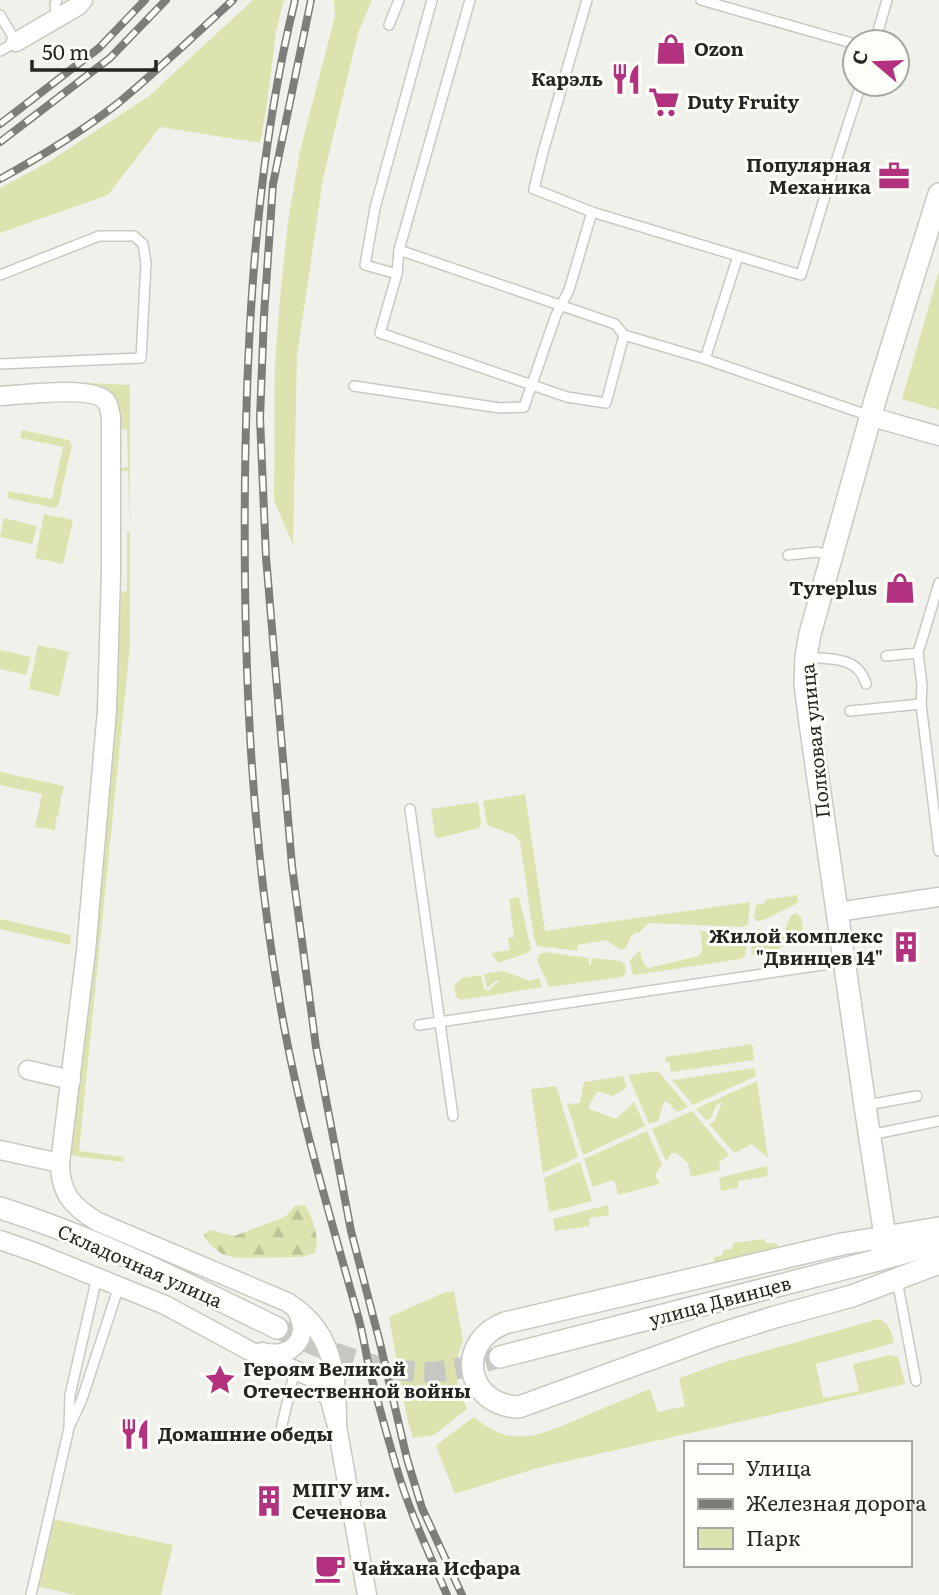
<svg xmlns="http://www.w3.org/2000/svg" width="939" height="1595" font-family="Literata,serif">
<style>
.green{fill:#dde3ae}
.forest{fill:url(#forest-firs)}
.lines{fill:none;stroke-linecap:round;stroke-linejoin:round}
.tertiary-tunnel{stroke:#c7c8c3;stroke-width:21;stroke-dasharray:21 10;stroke-linecap:butt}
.service-casing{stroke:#c9c9c3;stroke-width:12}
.minor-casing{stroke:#c9c9c3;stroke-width:21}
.tertiary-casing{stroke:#c9c9c3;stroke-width:24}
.service{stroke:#fff;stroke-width:9}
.minor{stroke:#fff;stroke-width:18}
.tertiary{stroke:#fff;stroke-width:21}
.rail-casing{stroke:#7d7d7a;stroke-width:8}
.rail{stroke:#fefef8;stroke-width:5;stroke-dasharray:16;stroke-linecap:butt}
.labels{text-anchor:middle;stroke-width:6;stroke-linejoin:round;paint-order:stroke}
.poi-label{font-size:19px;font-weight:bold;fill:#252523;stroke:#fefef8;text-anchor:start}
.street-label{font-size:19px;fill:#252523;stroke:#fefef8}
</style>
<defs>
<pattern id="forest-firs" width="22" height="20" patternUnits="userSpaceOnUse" patternTransform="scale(1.75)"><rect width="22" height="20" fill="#dde3ae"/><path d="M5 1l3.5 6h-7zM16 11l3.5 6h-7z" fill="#bec395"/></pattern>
</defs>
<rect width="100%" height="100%" fill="#f0f1eb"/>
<g class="green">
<polygon points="253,0 284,0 276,31 267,104 260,143 160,127 108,195 0,233 0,188 47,163 149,96"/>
<polygon points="334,0 372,0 358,33 323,179 297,356 293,545 274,500 275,364 280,298 288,222 300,151 335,16"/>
<polygon points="939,271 939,410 902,399"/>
<polygon points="87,383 130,385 130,645 79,1151 124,1157 123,1162 73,1156 70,1152 103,861 113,739 121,592 127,591 127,532 130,531 128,471 121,471 121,468 128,467 127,429 119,429 110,397 0,389 0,385"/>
<polygon points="22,430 69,440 72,445 58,506 54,508 7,498 8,491 52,499 63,447 20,438"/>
<polygon points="44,514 73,520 63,564 35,558"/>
<polygon points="4,518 37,526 32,544 0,537"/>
<polygon points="38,645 69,652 59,696 29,689"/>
<polygon points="0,650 31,657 26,675 0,669"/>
<polygon points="0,772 64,786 62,795 60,797 61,800 58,817 56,817 55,830 35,827 42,794 0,785"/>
<polygon points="525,794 545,931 750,902 748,924 743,927 648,923 639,933 637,932 631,936 626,948 621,950 606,940 578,945 577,949 579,951 537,946 534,938 520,841 514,835 487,825 483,801"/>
<polygon points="478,802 481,823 479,828 439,838 435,836 431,809"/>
<polygon points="797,895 798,901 794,905 761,921 757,921 754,918 756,905 765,903 765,900"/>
<polygon points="519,897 531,949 527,953 498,963 491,953 510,950 508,938 514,937 509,899"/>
<polygon points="795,913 801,917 805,941 784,945 772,955 757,957 752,954 751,950 754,931 758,929 773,944 780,943 790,917"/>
<polygon points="0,919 71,935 70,945 0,929"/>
<path d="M 701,931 L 746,933 L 748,937 L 745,956 L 740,959 L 635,975 L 632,973 L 630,960 L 641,949 C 639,954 643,965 648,968 L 699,956 L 702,952 L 701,934 L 699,932 Z"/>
<polygon points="545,952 589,958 589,965 591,965 592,958 621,961 625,965 626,973 622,977 549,987 537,960 540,954"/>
<polygon points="503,971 530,981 539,978 542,987 461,1000 456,997 454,986 462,978 481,975 484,989 488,991 499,981 497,980 487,988 484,974"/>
<polygon points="752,1044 754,1060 671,1072 669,1062 666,1062 665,1057"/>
<polygon points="755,1068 756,1076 693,1105 672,1080"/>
<polygon points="658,1071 688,1107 677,1112 668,1102 664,1102 658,1121 649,1124 628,1075"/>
<polygon points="623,1076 627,1087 613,1096 600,1092 597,1092 589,1105 589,1109 616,1119 634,1102 645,1126 583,1155 567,1104 580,1103 584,1082"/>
<polygon points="757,1081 768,1157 768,1158 752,1144 734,1153 709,1124 715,1121 722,1102 716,1105 711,1118 706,1120 696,1109"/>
<polygon points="556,1086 578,1157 543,1173 531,1089"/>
<polygon points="692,1111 729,1155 719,1162 720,1170 691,1177 688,1163 676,1153 672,1153 666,1161 652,1129"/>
<polygon points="647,1131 662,1165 655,1175 660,1184 618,1195 615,1182 612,1180 593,1187 584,1159"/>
<polygon points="580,1162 592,1201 549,1212 544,1178"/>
<polygon points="767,1166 768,1176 738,1181 738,1188 721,1191 719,1178"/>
<polygon points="608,1205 609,1215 589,1218 590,1226 555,1231 553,1219"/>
<polygon points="764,1239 766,1243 775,1243 781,1248 714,1263 714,1257 721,1256 724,1250 732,1249 733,1243"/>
<polygon points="454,1291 463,1340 457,1359 456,1373 458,1385 467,1409 434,1435 413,1438 407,1418 389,1317 443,1293"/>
<path d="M 879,1319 C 890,1323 891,1332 894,1343 L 816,1364 L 823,1398 L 859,1391 L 853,1364 L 890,1355 L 898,1357 L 905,1384 L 537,1468 L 455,1494 L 436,1446 L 444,1439 L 474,1417 C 513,1451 543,1434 585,1416 C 606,1407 628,1398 650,1389 L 658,1412 L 685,1406 L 679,1378 L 725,1362 Z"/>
<polygon points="53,1519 173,1545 161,1595 75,1595 37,1586"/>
</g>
<path class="forest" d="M 305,1205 C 313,1219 320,1237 315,1253 L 301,1257 L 236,1258 L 222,1254 L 211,1245 L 206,1240 L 204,1234 L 210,1230 L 234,1236 L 280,1219 L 286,1216 L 295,1206 Z"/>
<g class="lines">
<path class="tertiary-tunnel" d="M 277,1328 C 326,1351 376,1373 432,1372 C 455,1371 478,1364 500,1357"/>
<defs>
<g id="service">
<polyline points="470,0 399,250 397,274 380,333 567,397 606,403 624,335"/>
<polyline points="587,0 543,152 534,189 592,212 801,275 825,196 861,84"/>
<polyline points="701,0 855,44"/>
<polyline points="0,15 16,42 0,51"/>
<polyline points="56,19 55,4 57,0"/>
<polyline points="389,25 399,0"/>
<polyline points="875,42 887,0"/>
<polyline points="399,250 615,324 624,335 705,359 870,416"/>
<polyline points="397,274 365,265 375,208 432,0"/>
<polyline points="0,275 99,236 134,236 143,244 146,263 141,358 0,364"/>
<polyline points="705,359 738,256"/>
<polyline points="354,386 500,408 524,407 556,315 569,290 592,212"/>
<polyline points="788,555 817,552 831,556"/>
<polyline points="918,653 922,685 921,704"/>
<polyline points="886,656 918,653 939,583"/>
<path d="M 806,657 C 831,659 858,656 866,684"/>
<polyline points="850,711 921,704 939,851"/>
<polyline points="410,809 453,1116"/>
<polyline points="419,1025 843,962"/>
<polyline points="867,1105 917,1096"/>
<polyline points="870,1135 939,1121"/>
<polyline points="897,1280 916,1381"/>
<polyline points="71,1423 82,1399 119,1286"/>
<polyline points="280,1433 295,1370"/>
<polyline points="31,1595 69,1428 70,1395 97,1277"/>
</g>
<g id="minor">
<polyline points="16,42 78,6 83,0"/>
<path d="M 0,396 C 22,395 92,385 106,401 C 109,405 110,412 111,417 L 111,574 L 107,710 L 86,951 L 60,1163 C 60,1194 73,1207 98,1222 L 287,1302 C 334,1331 337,1374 337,1426"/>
<polyline points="872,417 939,436"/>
<polyline points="837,912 939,897"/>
<polyline points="28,1070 71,1080"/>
<polyline points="0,1150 60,1163"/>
<polyline points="0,1240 37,1253 165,1305 250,1351 316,1379 330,1400 337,1426 367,1595"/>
<path d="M 262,1352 C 293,1360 313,1336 295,1308"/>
</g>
<g id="tertiary">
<path d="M 0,1208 C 96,1238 187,1284 277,1328"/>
<path d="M 939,1228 L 842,1244 L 505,1323 C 455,1342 465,1405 519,1407 L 714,1336 L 775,1317 L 852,1296 L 939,1263"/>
<polyline points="878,1260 882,1253 885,1236 865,1106 810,723 805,684 806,656 810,634 876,397 939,194"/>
<polyline points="500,1357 878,1260 939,1243"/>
</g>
</defs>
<use href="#service" class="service-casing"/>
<use href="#minor" class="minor-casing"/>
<use href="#tertiary" class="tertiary-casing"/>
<use href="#service" class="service"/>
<use href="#minor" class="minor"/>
<use href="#tertiary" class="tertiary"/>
<defs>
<g id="rail">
<path d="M 295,0 C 257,156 247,318 245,478 C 243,657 250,838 282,1015 C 300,1117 330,1216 358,1316 C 363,1334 366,1353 370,1372 C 378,1403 387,1435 396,1466 C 409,1511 429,1553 447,1595"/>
<polyline points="311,0 273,184 264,315 260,418 266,557 292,866 316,1047 351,1231 380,1343 407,1459 422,1508 462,1595"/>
<polyline points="0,124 99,48 145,0"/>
<polyline points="0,142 110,58 166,0"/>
<path d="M 0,179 C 40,157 81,132 117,104 C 157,71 195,35 233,0"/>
</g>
</defs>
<use href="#rail" class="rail-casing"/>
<use href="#rail" class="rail"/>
</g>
<defs>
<symbol id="shop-bare" viewBox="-9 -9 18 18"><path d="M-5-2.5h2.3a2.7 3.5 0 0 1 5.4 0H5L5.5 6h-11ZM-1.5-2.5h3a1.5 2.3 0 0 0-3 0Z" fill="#b2327f" stroke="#fefef8" stroke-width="2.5" paint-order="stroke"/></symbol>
<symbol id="restaurant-bare" viewBox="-9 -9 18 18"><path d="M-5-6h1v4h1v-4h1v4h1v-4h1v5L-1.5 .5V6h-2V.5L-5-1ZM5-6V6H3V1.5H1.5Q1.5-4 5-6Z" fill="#b2327f" stroke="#fefef8" stroke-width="2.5" paint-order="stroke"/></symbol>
<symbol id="supermarket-bare" viewBox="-9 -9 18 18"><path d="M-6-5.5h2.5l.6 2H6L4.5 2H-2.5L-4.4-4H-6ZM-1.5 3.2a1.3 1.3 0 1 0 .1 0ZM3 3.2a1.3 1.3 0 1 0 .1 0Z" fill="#b2327f" stroke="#fefef8" stroke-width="2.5" paint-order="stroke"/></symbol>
<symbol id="office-bare" viewBox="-9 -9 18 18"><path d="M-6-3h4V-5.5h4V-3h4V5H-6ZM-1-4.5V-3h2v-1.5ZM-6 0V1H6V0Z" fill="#b2327f" stroke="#fefef8" stroke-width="2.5" paint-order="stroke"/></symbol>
<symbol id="building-bare" viewBox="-9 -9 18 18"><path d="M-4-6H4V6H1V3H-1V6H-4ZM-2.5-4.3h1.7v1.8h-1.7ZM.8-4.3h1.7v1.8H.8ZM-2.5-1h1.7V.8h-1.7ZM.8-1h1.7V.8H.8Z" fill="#b2327f" stroke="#fefef8" stroke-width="2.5" paint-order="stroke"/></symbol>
<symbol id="sight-bare" viewBox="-9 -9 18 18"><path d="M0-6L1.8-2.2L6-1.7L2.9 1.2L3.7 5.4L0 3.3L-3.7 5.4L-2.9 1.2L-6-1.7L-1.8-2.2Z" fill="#b2327f" stroke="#fefef8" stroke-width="2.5" paint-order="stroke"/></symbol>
<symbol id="cafe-bare" viewBox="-9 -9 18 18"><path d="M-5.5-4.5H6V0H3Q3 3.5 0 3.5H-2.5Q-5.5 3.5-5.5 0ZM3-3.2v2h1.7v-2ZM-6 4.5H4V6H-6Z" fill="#b2327f" stroke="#fefef8" stroke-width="2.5" paint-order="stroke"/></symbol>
</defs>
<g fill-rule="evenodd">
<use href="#shop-bare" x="649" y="27" width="44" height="44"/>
<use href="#restaurant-bare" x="604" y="57" width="44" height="44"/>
<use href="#supermarket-bare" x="642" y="80" width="44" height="44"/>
<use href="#office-bare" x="872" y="154" width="44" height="44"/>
<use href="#shop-bare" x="878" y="566" width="44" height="44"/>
<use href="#building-bare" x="884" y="925" width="44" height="44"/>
<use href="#sight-bare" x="198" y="1358" width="44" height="44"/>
<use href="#restaurant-bare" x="113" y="1412" width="44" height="44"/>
<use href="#building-bare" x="247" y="1479" width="44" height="44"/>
<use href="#cafe-bare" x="308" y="1546" width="44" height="44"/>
</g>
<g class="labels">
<g class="poi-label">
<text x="694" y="56">Ozon</text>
<text x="603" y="86" text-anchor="end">Карэль</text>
<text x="687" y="109">Duty Fruity</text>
<text x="871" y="172" text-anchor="end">Популярная<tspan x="871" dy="22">Механика</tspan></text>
<text x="877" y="595" text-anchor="end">Tyreplus</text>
<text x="883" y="943" text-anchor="end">Жилой комплекс<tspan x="883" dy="22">"Двинцев 14"</tspan></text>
<text x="243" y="1376">Героям Великой<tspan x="243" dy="22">Отечественной войны</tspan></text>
<text x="158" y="1441">Домашние обеды</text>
<text x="292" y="1497">МПГУ им.<tspan x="292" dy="22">Сеченова</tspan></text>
<text x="353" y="1575">Чайхана Исфара</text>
</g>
<g class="street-label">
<text transform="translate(815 741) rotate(-96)" y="7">Полковая улица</text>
<text transform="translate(140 1266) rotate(24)" y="7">Складочная улица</text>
<text transform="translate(720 1301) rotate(-15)" y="7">улица Двинцев</text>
</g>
</g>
<rect x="684" y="1441" width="228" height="126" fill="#fefef8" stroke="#a7a7a3" stroke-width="2"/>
<rect x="698" y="1464" width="35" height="10" fill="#ffffff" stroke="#a7a7a3" stroke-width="2"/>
<text x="746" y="1476" font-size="21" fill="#252523">Улица</text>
<rect x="698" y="1499" width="35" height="10" fill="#7d7d7a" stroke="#a7a7a3" stroke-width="2"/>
<text x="746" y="1511" font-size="21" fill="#252523">Железная дорога</text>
<rect x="698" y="1528" width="35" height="21" fill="#dde3ae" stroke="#a7a7a3" stroke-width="2"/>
<text x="746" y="1546" font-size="21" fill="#252523">Парк</text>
<g transform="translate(876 63) rotate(289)"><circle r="33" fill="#fefef8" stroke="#a7a7a3" stroke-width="2"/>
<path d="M0-5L12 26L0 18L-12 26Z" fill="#b2327f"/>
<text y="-10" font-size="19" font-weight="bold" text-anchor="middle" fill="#252523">С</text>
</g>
<path d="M32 60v10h124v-10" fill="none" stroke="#252523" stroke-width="3.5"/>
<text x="42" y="60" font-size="21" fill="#252523" stroke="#fefef8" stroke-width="5" paint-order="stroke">50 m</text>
</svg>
